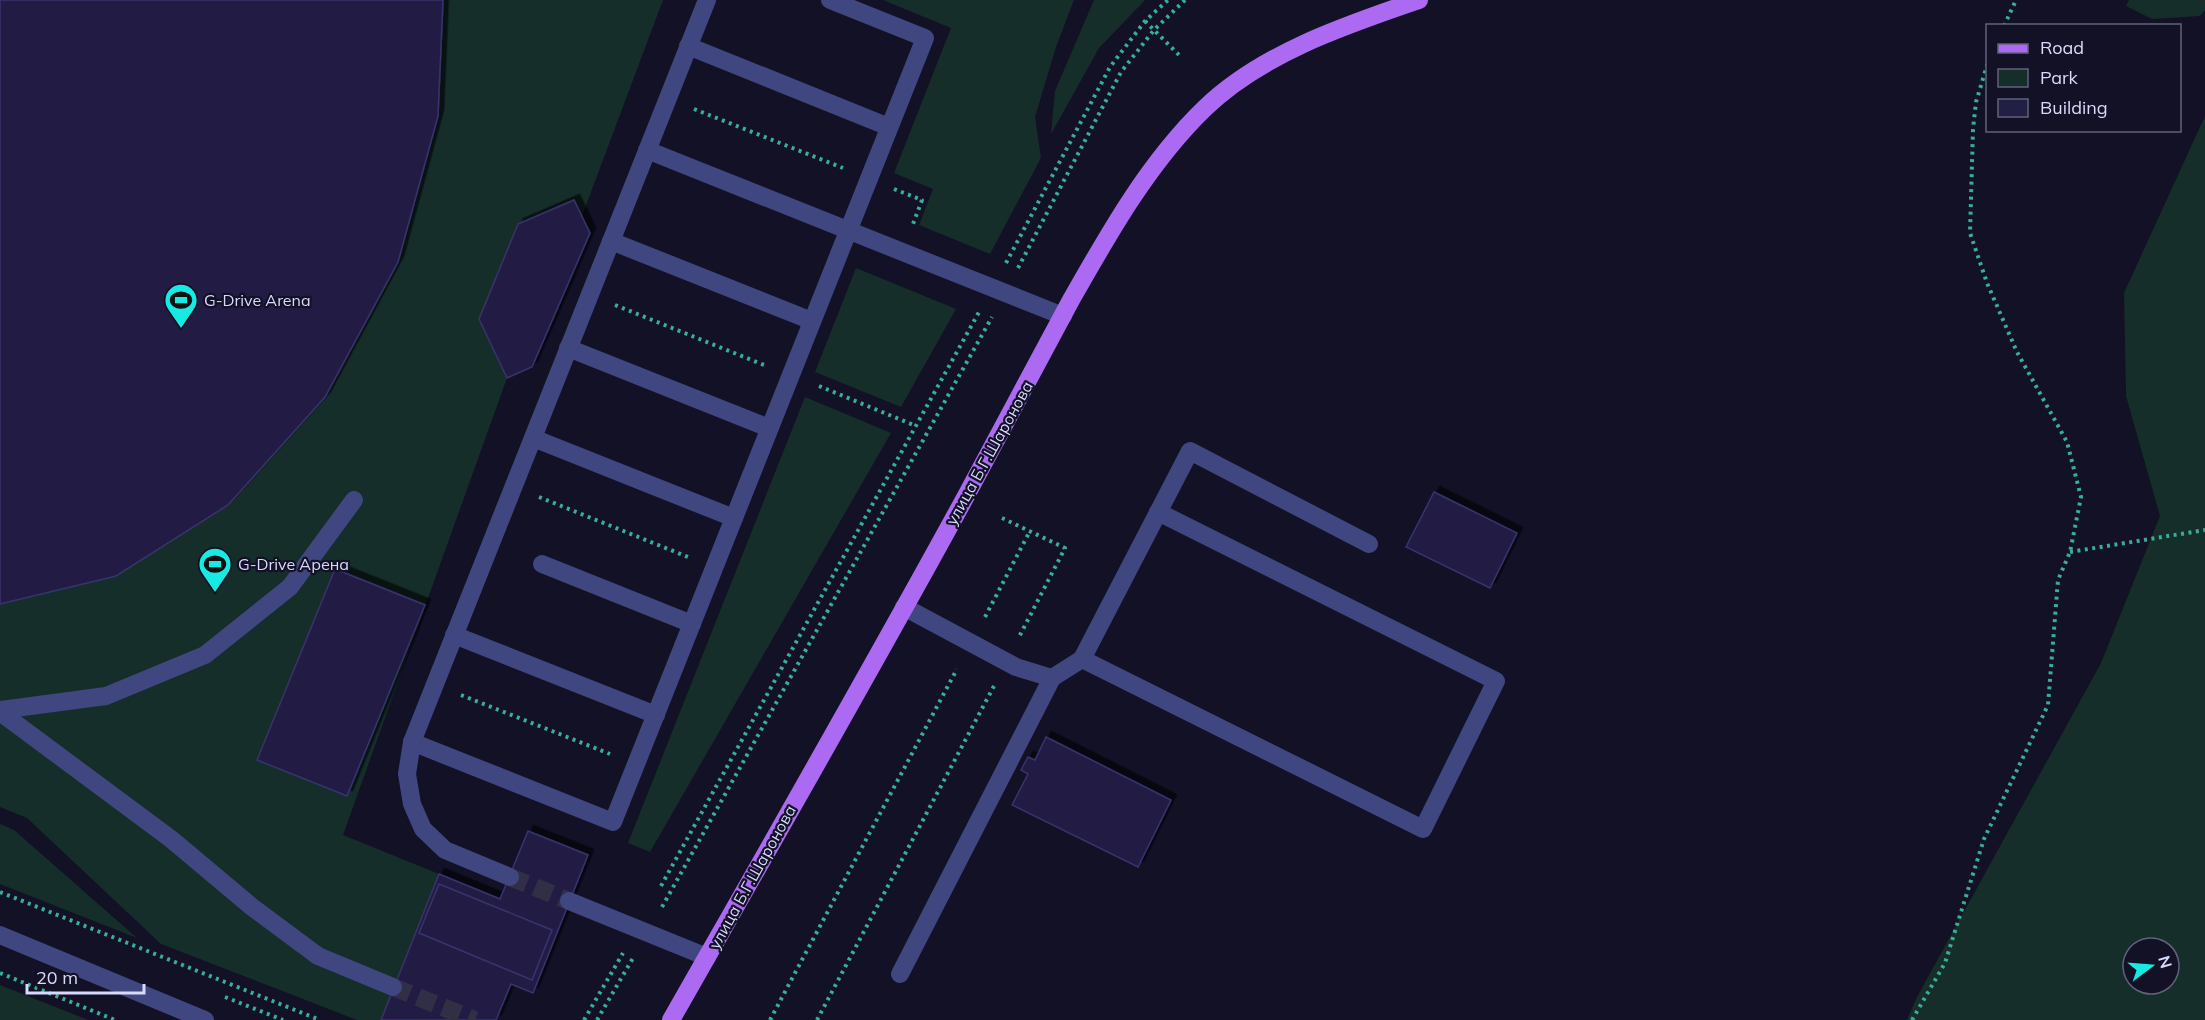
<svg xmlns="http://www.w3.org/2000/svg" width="2205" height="1020" font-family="Mulish,sans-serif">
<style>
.green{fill:#152e2a;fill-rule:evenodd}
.building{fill:#211f44;stroke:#37336e;stroke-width:1.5;filter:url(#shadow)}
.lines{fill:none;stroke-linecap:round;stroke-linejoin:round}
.minor-tunnel{stroke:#302f45;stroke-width:18;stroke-dasharray:18 9;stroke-linecap:butt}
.path{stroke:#3aad97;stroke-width:4;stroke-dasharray:3 4.5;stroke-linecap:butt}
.minor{stroke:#40467f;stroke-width:18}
.major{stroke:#ac69f2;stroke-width:18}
.labels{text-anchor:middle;stroke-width:4.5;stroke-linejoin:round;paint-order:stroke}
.poi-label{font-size:16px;fill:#d8d9fc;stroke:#121125;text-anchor:start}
.street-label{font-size:16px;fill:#d8d9fc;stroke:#121125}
</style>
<defs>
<filter id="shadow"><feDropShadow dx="5.5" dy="-5.5" stdDeviation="0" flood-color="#0009"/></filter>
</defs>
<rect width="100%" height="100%" fill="#121125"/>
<g class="green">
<polygon points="0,0 663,0 582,216 590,233 532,367 507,378 343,835 439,874 381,1020 357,1020 161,944 27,818 0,807"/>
<polygon points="883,0 1074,0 1056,47 1035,117 1041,158 990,254 919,225 933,189 894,173 951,28"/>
<polygon points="1094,0 1145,0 1099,48 1051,134 1055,91"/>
<polygon points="2129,0 2205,0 2205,10 2200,16 2152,19 2126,6"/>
<path d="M 2205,116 L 2205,1020 L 1907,1020 L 1917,997 L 2101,663 L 2160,516 L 2126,396 L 2124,293 ZM 2133,948 L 2169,948 L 2169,984 L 2133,984 Z"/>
<polygon points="856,268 956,309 901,407 815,372"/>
<polygon points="805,397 891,433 650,852 628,843"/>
<polygon points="0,824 14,830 137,938 0,884"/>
<polygon points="0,985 88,1020 0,1020"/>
</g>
<g class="building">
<polygon points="0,0 443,0 438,116 398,262 325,397 228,505 116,576 0,604"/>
<polygon points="574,200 590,233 532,367 507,378 479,319 518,224"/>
<polygon points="1434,492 1517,533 1490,588 1406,547"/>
<polygon points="335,569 425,605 347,796 257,760"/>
<polygon points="1046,737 1171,800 1138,867 1012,805 1028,774 1021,770 1028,757 1035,760"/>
<polygon points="528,831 588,855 533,993 511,984 496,1020 381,1020 439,874 500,899"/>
<polygon points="439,884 552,930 532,980 419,933"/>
</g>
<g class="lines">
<g class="minor-tunnel">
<polyline points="510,877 569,901"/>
<polyline points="393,987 475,1020"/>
</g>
<g class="path">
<polyline points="1145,21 1180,56"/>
<polyline points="2004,26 2016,0"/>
<polyline points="694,109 843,168"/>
<polyline points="894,189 922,200 913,224"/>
<polyline points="1006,263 1110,67 1145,21 1168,0"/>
<polyline points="1018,268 1121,72 1154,30 1185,0"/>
<polyline points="615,305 764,365"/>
<polyline points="819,386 916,426"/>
<polyline points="539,497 688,557"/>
<polyline points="1002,518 1065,548 1019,637"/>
<polyline points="2070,552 2205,530"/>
<polyline points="985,617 1030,531"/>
<polyline points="461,695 610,754"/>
<polyline points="661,886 979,312"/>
<polyline points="0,892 320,1020"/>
<polyline points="662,907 992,317"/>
<polyline points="0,973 115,1020"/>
<polyline points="225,997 283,1020"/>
<polyline points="584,1020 623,953"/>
<polyline points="597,1020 633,958"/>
<polyline points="770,1020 957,669"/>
<polyline points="817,1020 994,686"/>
<polyline points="1912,1020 1945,963 1984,839 2048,705 2058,580 2070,552 2081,497 2067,442 2017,352 1987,283 1970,233 1973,129 1976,102 1988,62"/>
</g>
<g class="minor">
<polyline points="688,46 889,127"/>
<polyline points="647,150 1063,316"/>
<polyline points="611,241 812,321"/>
<polyline points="568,348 769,428"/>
<polyline points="533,438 734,518"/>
<polyline points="542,564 692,624"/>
<polyline points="904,607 1016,667 1052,678 1082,659 1190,451 1369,544"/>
<polyline points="454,635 656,715"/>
<polyline points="1082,659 1423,829 1496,681 1158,512"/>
<polyline points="0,710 106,696 205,655 290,587 354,500"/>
<polyline points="0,712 171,839 252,907 318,956 393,987"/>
<polyline points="412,742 613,822 925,38 830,0"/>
<polyline points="510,877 445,850 423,829 412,804 407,774 412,742 707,0"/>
<polyline points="569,901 707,957"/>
<polyline points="0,935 205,1020"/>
<polyline points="900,974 1052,678"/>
</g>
<path class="major" d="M 671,1020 C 770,846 870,672 966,496 C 1001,431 1036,365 1071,300 C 1109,233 1149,162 1205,108 C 1262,53 1346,25 1419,0"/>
</g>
<defs>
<symbol id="stadium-pin" viewBox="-11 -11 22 30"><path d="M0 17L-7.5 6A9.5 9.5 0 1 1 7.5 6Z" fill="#16eae3" stroke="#121125"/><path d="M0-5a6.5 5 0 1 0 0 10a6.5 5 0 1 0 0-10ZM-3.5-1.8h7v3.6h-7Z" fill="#111"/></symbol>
</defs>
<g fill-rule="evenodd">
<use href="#stadium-pin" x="162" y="281" width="38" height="52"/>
<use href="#stadium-pin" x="196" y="545" width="38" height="52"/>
</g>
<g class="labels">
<g class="poi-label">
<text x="204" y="306">G-Drive Arena</text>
<text x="238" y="570">G-Drive Арена</text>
</g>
<g class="street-label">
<text transform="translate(989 453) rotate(-61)" y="6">улица Б.Г.Шаронова</text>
<text transform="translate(752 877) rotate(-61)" y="6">улица Б.Г.Шаронова</text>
</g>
</g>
<rect x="1986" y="24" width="195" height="108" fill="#121125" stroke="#61617b" stroke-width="1.5"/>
<rect x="1998" y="44" width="30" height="9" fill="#ac69f2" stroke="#61617b" stroke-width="1.5"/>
<text x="2040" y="54" font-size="18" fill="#d8d9fc">Road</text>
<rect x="1998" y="69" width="30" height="18" fill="#152e2a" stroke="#61617b" stroke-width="1.5"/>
<text x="2040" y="84" font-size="18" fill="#d8d9fc">Park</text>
<rect x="1998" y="99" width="30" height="18" fill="#211f44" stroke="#61617b" stroke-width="1.5"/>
<text x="2040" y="114" font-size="18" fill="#d8d9fc">Building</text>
<g transform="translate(2151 966) rotate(74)"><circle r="28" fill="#121125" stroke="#61617b" stroke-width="1.5"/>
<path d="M0-4.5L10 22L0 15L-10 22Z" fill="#16eae3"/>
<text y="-9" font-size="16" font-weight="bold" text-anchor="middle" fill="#d8d9fc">N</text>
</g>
<path d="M27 984v9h117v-9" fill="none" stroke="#d8d9fc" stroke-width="3"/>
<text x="36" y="984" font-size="18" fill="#d8d9fc" stroke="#121125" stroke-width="4.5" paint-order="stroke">20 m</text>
</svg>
